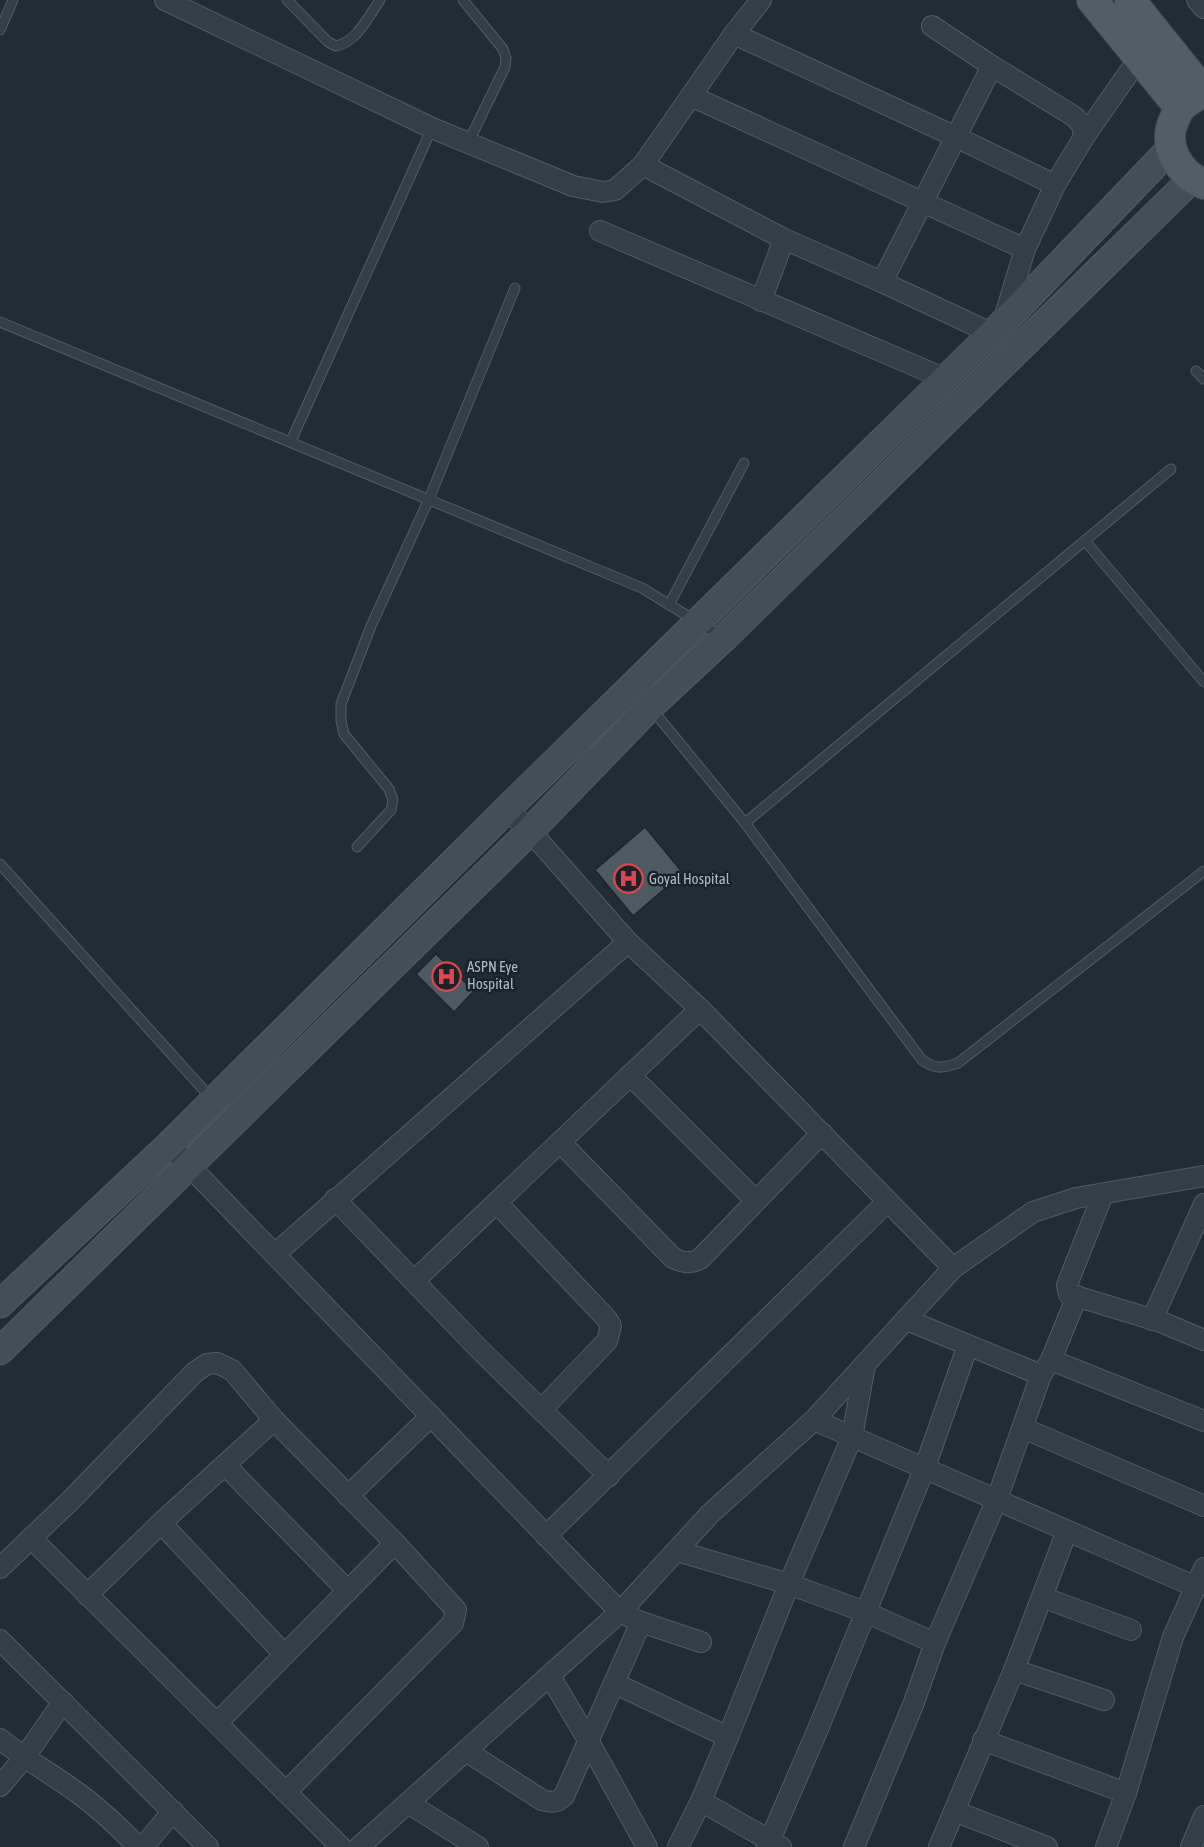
<svg xmlns="http://www.w3.org/2000/svg" width="1204" height="1847" font-family="'Asap Condensed',sans-serif">
<style>
.building{fill:#4c5a62;stroke:#1c252b;stroke-width:1.5}
.lines{fill:none;stroke-linecap:round;stroke-linejoin:round}
.service-casing{stroke:#525c62;stroke-width:11}
.minor-casing{stroke:#525c62;stroke-width:22}
.secondary-casing{stroke:#525c62;stroke-width:29}
.primary-casing{stroke:#3e474e;stroke-width:32}
.service{stroke:#343e44;stroke-width:9}
.minor{stroke:#343e44;stroke-width:20}
.secondary{stroke:#434f57;stroke-width:27}
.primary{stroke:#525e64;stroke-width:30}
.labels{text-anchor:middle;stroke-width:5;stroke-linejoin:round;paint-order:stroke}
.poi-label{font-size:15px;fill:#aebac1;stroke:#1a2329;text-anchor:start}
</style>
<rect width="100%" height="100%" fill="#212d33"/>
<g class="building">
<polygon points="645,827 683,873 633,916 595,870"/>
<polygon points="436,954 474,991 454,1012 416,974"/>
</g>
<g class="lines">
<defs>
<g id="service">
<path d="M 287,0 L 328,42 L 336,46 C 357,42 368,17 380,0"/>
<polyline points="463,0 503,49 506,58 505,67 468,143"/>
<polyline points="0,30 13,0"/>
<polyline points="0,322 642,588 722,637"/>
<polyline points="1196,371 1204,379"/>
<polyline points="291,441 432,128"/>
<polyline points="1086,542 1204,682"/>
<polyline points="669,605 744,463"/>
<polyline points="651,708 745,823 1171,469"/>
<path d="M 745,823 L 922,1060 C 936,1070 942,1068 958,1063 L 1204,871"/>
<polyline points="357,847 391,810 393,800 389,789 344,734 341,721 341,704 371,626 429,499 515,288"/>
<polyline points="0,864 211,1098"/>
</g>
<g id="minor">
<polyline points="165,0 432,128 573,186 603,192 615,190 643,165 734,34 761,0"/>
<polyline points="1197,0 1204,8"/>
<polyline points="932,26 992,66 1075,117 1082,125 1084,137 1055,185 1025,249 1004,319"/>
<polyline points="734,34 956,137 1055,185"/>
<polyline points="691,96 1025,249"/>
<polyline points="1084,137 1139,58"/>
<polyline points="643,165 784,239 882,282 991,333"/>
<polyline points="600,231 946,379"/>
<polyline points="882,282 992,66"/>
<polyline points="761,301 784,239"/>
<polyline points="507,809 530,831 628,942 700,1009 953,1268"/>
<polyline points="630,1075 756,1201"/>
<path d="M 560,1142 L 673,1258 C 684,1263 689,1264 700,1259 L 822,1133"/>
<polyline points="169,1145 620,1612 641,1622 701,1642"/>
<polyline points="1103,1194 1067,1285 1069,1294 1161,1322 1204,1340"/>
<polyline points="335,1199 479,1349 609,1476"/>
<polyline points="497,1203 607,1319 611,1326 607,1341 541,1410"/>
<polyline points="275,1254 628,942"/>
<polyline points="414,1281 700,1009"/>
<polyline points="907,1320 1041,1375"/>
<polyline points="1152,1320 1204,1204"/>
<polyline points="1051,1360 1204,1421"/>
<polyline points="814,1420 1196,1587"/>
<polyline points="1023,1428 1204,1506"/>
<polyline points="225,1465 348,1591"/>
<polyline points="348,1496 431,1416"/>
<polyline points="161,1523 284,1654"/>
<polyline points="546,1536 887,1202"/>
<polyline points="31,1538 341,1847"/>
<polyline points="677,1551 789,1584 865,1612 935,1643"/>
<polyline points="0,1568 70,1501 195,1372 207,1364 217,1363 232,1370 274,1420 395,1543 456,1610 453,1623 286,1792"/>
<polyline points="87,1595 161,1523 274,1420"/>
<polyline points="1042,1597 1131,1630"/>
<polyline points="0,1640 208,1847"/>
<polyline points="1014,1670 1104,1700"/>
<polyline points="550,1676 588,1740 647,1847"/>
<polyline points="614,1683 728,1737"/>
<polyline points="217,1723 395,1543"/>
<path d="M 0,1739 C 25,1759 52,1774 78,1793 C 100,1809 119,1827 138,1847"/>
<polyline points="983,1740 1126,1793"/>
<path d="M 466,1751 L 542,1800 C 552,1803 556,1803 564,1796 L 641,1622"/>
<polyline points="0,1786 24,1758 63,1702"/>
<polyline points="701,1801 781,1847"/>
<polyline points="408,1803 478,1847"/>
<polyline points="954,1811 1047,1847"/>
<polyline points="143,1847 173,1811"/>
<polyline points="359,1847 620,1612 710,1514 814,1420 953,1268 1033,1212 1076,1198 1204,1176"/>
<polyline points="678,1847 701,1801 728,1737 789,1584 852,1437 865,1365"/>
<polyline points="767,1847 818,1729 925,1467 968,1345"/>
<polyline points="854,1847 913,1705 935,1643 997,1499 1041,1375 1051,1360 1077,1296"/>
<polyline points="939,1847 1014,1670 1067,1531"/>
<polyline points="1106,1847 1126,1793 1173,1637 1204,1568"/>
<polyline points="1191,1847 1204,1816"/>
</g>
<g id="secondary">
<polyline points="0,1304 169,1145 507,809 1010,316 1171,148"/>
<polyline points="0,1351 530,831 650,707 724,638 1192,179"/>
</g>
<g id="primary">
<polyline points="1092,0 1180,108"/>
<polyline points="1130,0 1203,91"/>
<path d="M 1204,91 C 1197,96 1187,101 1181,107 C 1178,110 1176,116 1174,120 C 1162,146 1179,174 1204,184"/>
</g>
</defs>
<use href="#service" class="service-casing"/>
<use href="#minor" class="minor-casing"/>
<use href="#secondary" class="secondary-casing"/>
<use href="#primary" class="primary-casing"/>
<use href="#service" class="service"/>
<use href="#minor" class="minor"/>
<use href="#secondary" class="secondary"/>
<use href="#primary" class="primary"/>
</g>
<defs>
<symbol id="hospital-ring" viewBox="-11 -11 22 22"><circle r="9.5" fill="#1a2329" stroke="#e0444e" stroke-width="1.5"/><path d="M-5-5h3v3.5h4V-5h3V5h-3V1.5h-4V5h-3Z" fill="#e0444e"/></symbol>
</defs>
<g fill-rule="evenodd">
<use href="#hospital-ring" x="612" y="862" width="33" height="33"/>
<use href="#hospital-ring" x="430" y="960" width="33" height="33"/>
</g>
<g class="labels">
<g class="poi-label">
<text x="649" y="884">Goyal Hospital</text>
<text x="467" y="972">ASPN Eye<tspan x="467" dy="17">Hospital</tspan></text>
</g>
</g>
</svg>
